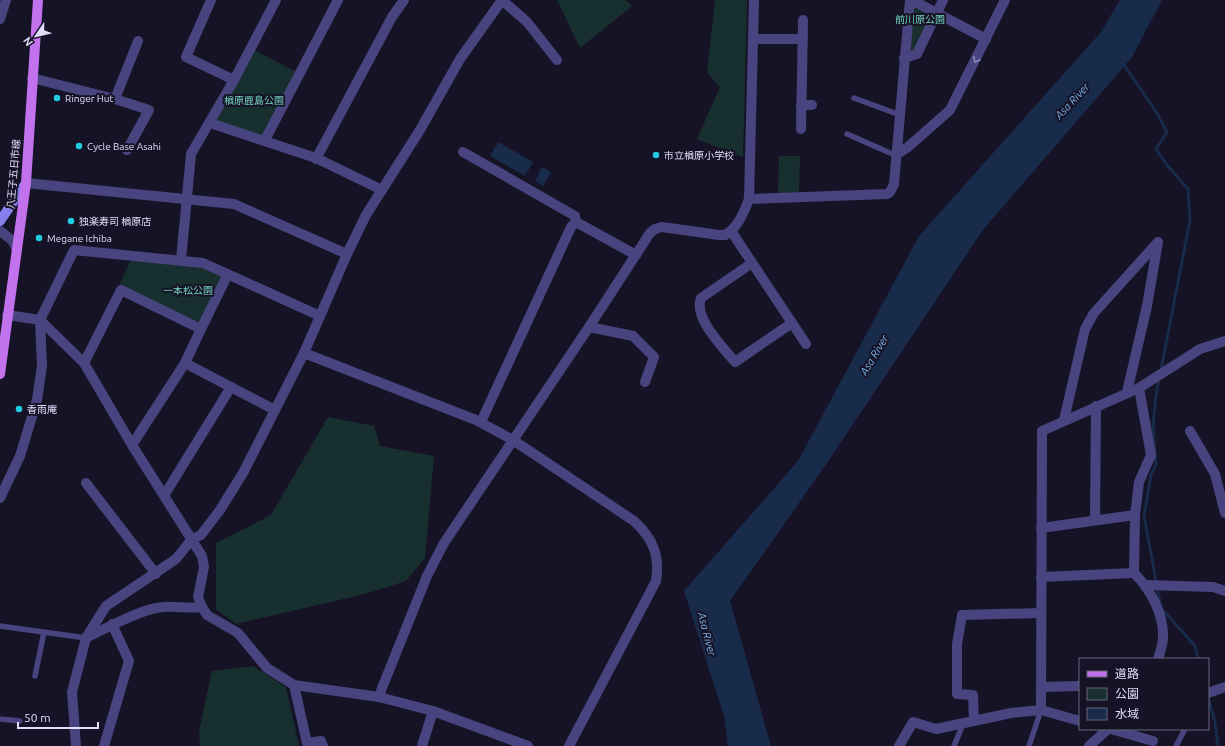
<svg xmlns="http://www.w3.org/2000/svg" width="1225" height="746" font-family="Ubuntu,'Noto Sans JP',sans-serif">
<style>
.green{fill:#17302f}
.water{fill:#182b4b}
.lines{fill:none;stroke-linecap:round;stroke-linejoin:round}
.stream{stroke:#182b4b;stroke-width:3}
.service{stroke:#48447f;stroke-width:5.5}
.minor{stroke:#48447f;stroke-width:10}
.tertiary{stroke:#48447f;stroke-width:10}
.secondary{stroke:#8680ee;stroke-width:10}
.primary{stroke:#c272ed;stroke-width:10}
.oneway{stroke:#8d89b7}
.poi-dot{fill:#22cae2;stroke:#171326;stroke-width:1.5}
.labels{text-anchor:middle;stroke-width:4;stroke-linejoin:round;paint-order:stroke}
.park-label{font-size:10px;fill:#71d2bc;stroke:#171326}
.poi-label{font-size:10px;fill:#e1ddfb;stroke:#171326;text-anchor:start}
.street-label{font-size:10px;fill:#e1ddfb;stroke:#171326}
.water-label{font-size:11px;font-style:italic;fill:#78b4ed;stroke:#171326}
</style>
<rect width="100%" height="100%" fill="#171326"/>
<g class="green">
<polygon points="557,0 626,0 632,6 580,48"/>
<polygon points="717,0 747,0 743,157 697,139 720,87 707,73 715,1"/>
<polygon points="910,0 937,12 917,54 904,58"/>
<polygon points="250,48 300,74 265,140 210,123"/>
<polygon points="779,156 800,156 799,192 778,193"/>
<polygon points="133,255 181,260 228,274 201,329 121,290 120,284"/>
<polygon points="328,417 374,426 380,446 434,456 425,558 406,581 365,594 236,624 216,609 216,543 271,515"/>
<polygon points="253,666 286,687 299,746 200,746 199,731 212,671"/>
</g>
<g class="water">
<polygon points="1120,0 1162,0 1132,57 983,230 825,466 730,601 771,746 728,746 724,716 684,591 798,461 919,236 1101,32"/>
<polygon points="498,142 533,162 525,176 490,156"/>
<polygon points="542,167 551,172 543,186 535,181"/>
</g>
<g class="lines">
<g class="stream">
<polyline points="1122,62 1157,113 1167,132 1156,149 1167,165 1188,189 1190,220 1161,370"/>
<polyline points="1159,378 1156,396 1153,425 1156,465 1151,475 1144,516 1161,608 1195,646 1198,659"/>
<polyline points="1208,697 1215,722 1218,746"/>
</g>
<g class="service">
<polyline points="854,98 900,115"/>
<polyline points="847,134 897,156"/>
<polyline points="0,626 86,638"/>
<polyline points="35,676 44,632"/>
<polyline points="0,719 20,721"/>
<polyline points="954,746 963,724"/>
<polyline points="1029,746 1041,710"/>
<polyline points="1176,746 1185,729"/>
</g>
<g class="minor">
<polyline points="211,0 186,57 234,80"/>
<polyline points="502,0 527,22 557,60"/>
<polyline points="912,0 986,39"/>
<polyline points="0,19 6,0"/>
<polyline points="753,39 803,39"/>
<polyline points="904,58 917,54 943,0"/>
<polyline points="32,78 115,99 149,110 127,150"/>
<polyline points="115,99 138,41"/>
<polyline points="801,105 812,105"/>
<polyline points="210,123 316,158 382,190"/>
<polyline points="801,129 803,20"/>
<polyline points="265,140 338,0"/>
<polyline points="463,152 575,216 576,222 636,255"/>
<polyline points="897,154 908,147 950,110 1005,0"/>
<polyline points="316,159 392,17 404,0"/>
<polyline points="749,199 887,194 890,192 894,184 910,0"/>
<polyline points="0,231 13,241 17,251"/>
<polyline points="731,231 806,344"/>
<path d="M 725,235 C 738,228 744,212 749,199 L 754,0"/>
<polyline points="347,254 366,215 420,130 460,59 502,0"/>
<polyline points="181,260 191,154 234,80 276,0"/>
<path d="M 752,263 L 701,298 C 693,318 723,347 735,362 L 792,323"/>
<polyline points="7,315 40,320 84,363 132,445 202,556 204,567 198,597 202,607 207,615 238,633 267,668 294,685 379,697"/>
<polyline points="589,327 633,336 654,357 645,382"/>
<polyline points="84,363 121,290 201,329 228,274"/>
<polyline points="185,363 275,410"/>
<path d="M 1139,388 L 1151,455 L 1139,482 L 1135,515 L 1134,573 C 1150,589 1164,614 1163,637 C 1163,645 1160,652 1158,659"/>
<polyline points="1064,420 1085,329 1094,313 1158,242 1147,306 1127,392"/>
<polyline points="481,422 571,227 576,222"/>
<polyline points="1190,431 1215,474 1225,513"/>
<polyline points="132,445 185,363 201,329"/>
<polyline points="86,483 156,574"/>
<polyline points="165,494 231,387"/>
<polyline points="0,498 20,456 37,400 42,366 40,320 74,250 203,263 320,316"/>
<polyline points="1095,520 1096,406"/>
<polyline points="1041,528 1135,515"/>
<polyline points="1041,577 1134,573"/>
<polyline points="1146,585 1213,587 1225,591"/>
<path d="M 86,638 C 104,629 145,607 164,607 C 177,606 189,609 202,607"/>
<polyline points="294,685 307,743 321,741 323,746"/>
<polyline points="1041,687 1080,686"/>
<polyline points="1208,693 1225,687"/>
<polyline points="1041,710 1042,431 1139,388 1200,349 1225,341"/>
<polyline points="974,720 973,695 957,694 957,644 962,615 1041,613"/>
<polyline points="1111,729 1153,741"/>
<polyline points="76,746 72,692 86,638 106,606 176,559 192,539 201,535 220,510 243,473 304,353"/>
<polyline points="104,746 129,661 112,624"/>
<polyline points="422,746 433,711"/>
<polyline points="899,746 913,722 936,729 1011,713 1041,710 1080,721"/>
<polyline points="1089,746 1108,729"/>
</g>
<g class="tertiary">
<path d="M 26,183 L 234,204 L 347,254 L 304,353 L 476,420 L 513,440 L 634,521 C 653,538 660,556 656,581 L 569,746"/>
<polyline points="528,746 433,711 379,697 382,688 427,576 444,543 589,327 650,233 655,229 662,227 719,235 725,235"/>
</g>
<polyline class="secondary" points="0,221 26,183"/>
<polyline class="primary" points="0,374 26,183 38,0"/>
</g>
<defs><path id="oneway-chevron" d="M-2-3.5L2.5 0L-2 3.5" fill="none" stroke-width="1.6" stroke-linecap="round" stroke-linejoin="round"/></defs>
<use class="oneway" href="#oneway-chevron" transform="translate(976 60) rotate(117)"/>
<g class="poi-dot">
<circle cx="57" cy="98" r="4"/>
<circle cx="79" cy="146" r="4"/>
<circle cx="656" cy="155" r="4"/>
<circle cx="71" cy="221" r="4"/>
<circle cx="39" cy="238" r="4"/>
<circle cx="19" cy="409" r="4"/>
</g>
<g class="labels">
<g class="park-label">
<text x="920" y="23">前川原公園</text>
<text x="254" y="104">楢原鹿島公園</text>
<text x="188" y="294">一本松公園</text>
</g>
<g class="poi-label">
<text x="65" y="102">Ringer Hut</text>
<text x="87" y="150">Cycle Base Asahi</text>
<text x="664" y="159">市立楢原小学校</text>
<text x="79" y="225">独楽寿司 楢原店</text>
<text x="47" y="242">Megane Ichiba</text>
<text x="27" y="413">香雨庵</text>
</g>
<g class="street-label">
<text transform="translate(13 174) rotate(-85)" y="4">八王子五日市線</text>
</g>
<g class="water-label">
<text transform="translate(1072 101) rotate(-47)" y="4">Asa River</text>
<text transform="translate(874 355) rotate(-59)" y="4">Asa River</text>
<text transform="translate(707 634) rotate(76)" y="4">Asa River</text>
</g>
</g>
<rect x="1079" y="658" width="130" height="72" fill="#171326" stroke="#68647b"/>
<rect x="1087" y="671" width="20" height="6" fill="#c272ed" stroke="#68647b"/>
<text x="1115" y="678" font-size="12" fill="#e1ddfb">道路</text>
<rect x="1087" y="688" width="20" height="12" fill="#17302f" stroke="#68647b"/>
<text x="1115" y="698" font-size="12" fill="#e1ddfb">公園</text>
<rect x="1087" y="708" width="20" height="12" fill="#182b4b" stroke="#68647b"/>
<text x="1115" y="718" font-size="12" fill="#e1ddfb">水域</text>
<g transform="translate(36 36) rotate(235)" stroke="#171326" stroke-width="3" paint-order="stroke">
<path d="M0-3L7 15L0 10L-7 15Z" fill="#e1ddfb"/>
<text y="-6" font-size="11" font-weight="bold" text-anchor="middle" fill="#e1ddfb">N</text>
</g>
<path d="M18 722v6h80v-6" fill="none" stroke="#e1ddfb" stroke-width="2"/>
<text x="24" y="722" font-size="12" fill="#e1ddfb" stroke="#171326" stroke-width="3" paint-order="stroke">50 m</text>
</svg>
